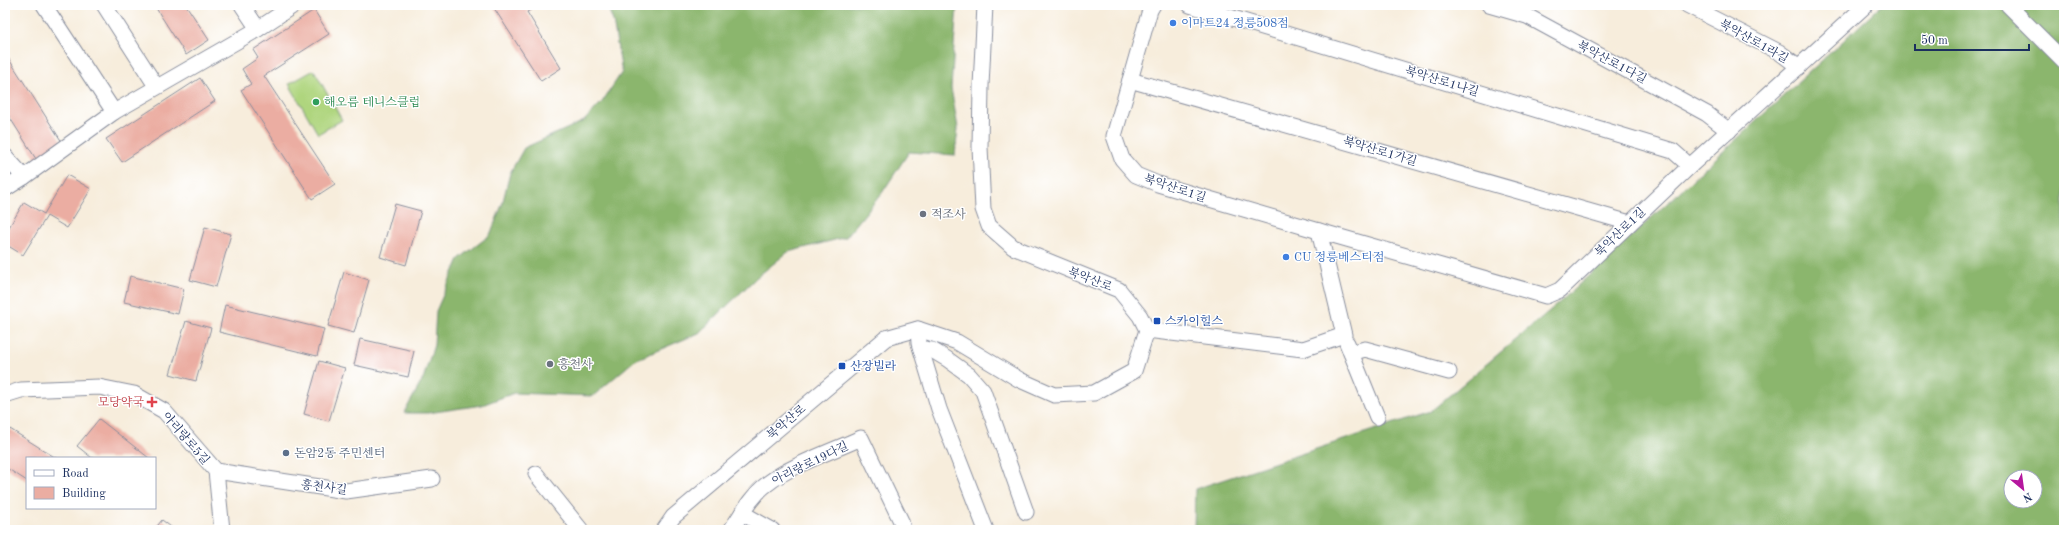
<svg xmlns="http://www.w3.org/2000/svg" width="2069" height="535" font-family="'Old Standard TT','Noto Serif KR',serif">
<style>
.green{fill:#afd57e;stroke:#65826e}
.forest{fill:#8bb66d;stroke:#537266;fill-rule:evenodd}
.building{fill:#ebada2}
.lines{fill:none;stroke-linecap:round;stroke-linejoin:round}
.minor-casing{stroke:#898e9d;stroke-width:17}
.minor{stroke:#fff;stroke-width:15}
.shop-dot{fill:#3f7fe0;stroke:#fff;stroke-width:1.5}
.leisure-dot{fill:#2e9e5b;stroke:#fff;stroke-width:1.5}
.worship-dot{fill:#6b7280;stroke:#fff;stroke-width:1.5}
.transit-dot{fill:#1a4fb4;stroke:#fff;stroke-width:1.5}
.health-dot{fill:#e0444e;stroke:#fff;stroke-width:1.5}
.service-dot{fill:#5c6f8a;stroke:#fff;stroke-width:1.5}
.labels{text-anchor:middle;stroke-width:3;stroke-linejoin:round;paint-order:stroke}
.shop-label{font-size:12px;fill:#366cbe;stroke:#fff;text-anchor:start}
.street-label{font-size:12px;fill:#1b2f5e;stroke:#fff}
.leisure-label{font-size:12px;fill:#27864d;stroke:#fff;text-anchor:start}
.worship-label{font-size:12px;fill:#5b616d;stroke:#fff;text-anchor:start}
.transit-label{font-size:12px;fill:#164399;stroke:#fff;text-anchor:start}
.health-label{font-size:12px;fill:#be3a42;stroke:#fff;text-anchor:end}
.service-label{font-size:12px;fill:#4e5e75;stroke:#fff;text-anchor:start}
</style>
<rect width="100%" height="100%" fill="#fff"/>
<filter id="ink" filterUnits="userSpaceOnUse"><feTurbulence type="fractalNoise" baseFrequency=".025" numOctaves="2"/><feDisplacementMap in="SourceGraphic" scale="8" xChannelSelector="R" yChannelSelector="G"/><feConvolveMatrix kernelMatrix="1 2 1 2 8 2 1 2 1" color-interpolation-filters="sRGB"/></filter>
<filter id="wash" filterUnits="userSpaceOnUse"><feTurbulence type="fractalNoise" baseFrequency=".012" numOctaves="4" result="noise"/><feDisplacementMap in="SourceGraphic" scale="16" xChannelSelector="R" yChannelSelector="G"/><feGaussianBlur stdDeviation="0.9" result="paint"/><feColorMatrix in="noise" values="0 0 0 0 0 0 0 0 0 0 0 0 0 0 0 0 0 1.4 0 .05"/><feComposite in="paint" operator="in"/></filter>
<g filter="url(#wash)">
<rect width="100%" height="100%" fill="#f7eddc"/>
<polygon class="green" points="314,70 342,120 318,134 289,84"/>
<g class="forest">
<polygon points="607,5 957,5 951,88 958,128 955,155 909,152 882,193 846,237 788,252 757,277 699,333 635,360 593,396 514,393 482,405 428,413 404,413 423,379 434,345 436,311 459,259 490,235 502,205 510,173 524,148 584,121 602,102 622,72 613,21"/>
<path d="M 1882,5 L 2064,5 L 2064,530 L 1194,530 L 1195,489 L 1431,411 L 1561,301 ZM 2011,477 L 2035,477 L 2035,501 L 2011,501 Z"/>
</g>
<g id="blocks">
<g class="building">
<polygon points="154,5 186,5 209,40 186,55"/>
<polygon points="492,5 530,5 532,9 527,12 561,68 541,81"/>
<polygon points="314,10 329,34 264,76 335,184 312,199 241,90 251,84 242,69 258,58 253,50"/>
<polygon points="5,53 62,142 36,159 5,110"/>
<polygon points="200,78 215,101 122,162 106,139"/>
<polygon points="67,175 91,189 67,228 47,216 23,255 5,244 5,234 24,202 44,214"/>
<polygon points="395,204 421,211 406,265 380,257"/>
<polygon points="205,227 231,234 216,287 190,280"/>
<polygon points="344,272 369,280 354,333 328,326"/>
<polygon points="130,276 184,289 178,314 124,302"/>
<polygon points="225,305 324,329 317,356 219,332"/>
<polygon points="186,321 211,328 196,381 170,374"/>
<polygon points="360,339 414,351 408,377 354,365"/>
<polygon points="319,361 345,368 329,421 304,414"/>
<polygon points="99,419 149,458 92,458 77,446"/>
<polygon points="10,429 56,458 27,458 27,481 5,467 5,437"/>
<polygon points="162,520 175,530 154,530"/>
</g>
</g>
</g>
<g filter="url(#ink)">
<use href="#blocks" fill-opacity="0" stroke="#898e9d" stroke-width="1"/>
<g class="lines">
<defs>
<g id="minor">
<polyline points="44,5 114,112"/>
<polyline points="104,5 156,86"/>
<polyline points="242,5 258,29"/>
<polyline points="1153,5 1150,10 1114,136 1122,159 1136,175 1158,184 1319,231"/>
<polyline points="1190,5 1673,151 1690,166"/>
<polyline points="1489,5 1527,16 1707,114 1729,131"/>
<polyline points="1687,5 1779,52 1799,67"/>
<polyline points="2008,5 2064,61"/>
<polyline points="1130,80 1630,223"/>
<polyline points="5,156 24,177 114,112 258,29 294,5"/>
<polyline points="5,189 24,177"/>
<polyline points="918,329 919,343 939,409 986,530"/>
<polyline points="1147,330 1303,349 1344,335 1319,231 1546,296 1560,290 1690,166 1866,5"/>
<polyline points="1347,343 1377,417"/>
<polyline points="921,349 932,350 947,359 969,375 983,391 1026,512"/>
<polyline points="1351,353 1365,349 1449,372"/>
<polyline points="5,395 21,390 99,387 134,394 164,411 216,471 222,530"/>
<polyline points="216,471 346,491 432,479"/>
<polyline points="536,474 581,530"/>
<polyline points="742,513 772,530"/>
<polyline points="664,530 673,517 886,338 918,329 957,342 1020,380 1054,395 1094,393 1134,371 1147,330 1140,316 1119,290 1013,247 989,226 983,209 980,147 981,86 985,5"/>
<path d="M 731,530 C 741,515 752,495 767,484 C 791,465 833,451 861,438 L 901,521 L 903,530"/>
</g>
</defs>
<use href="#minor" class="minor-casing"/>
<use href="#minor" class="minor"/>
</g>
</g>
<g class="shop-dot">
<circle cx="1173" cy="23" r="4"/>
<circle cx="1286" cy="257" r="4"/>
</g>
<circle class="leisure-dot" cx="316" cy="102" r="4"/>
<g class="worship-dot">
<circle cx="923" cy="214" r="4"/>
<circle cx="550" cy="364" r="4"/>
</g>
<g class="transit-dot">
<rect x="1153" y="317" width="8" height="8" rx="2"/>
<rect x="838" y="362" width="8" height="8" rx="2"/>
</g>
<path class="health-dot" d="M150 396h4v4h4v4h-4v4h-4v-4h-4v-4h4z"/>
<circle class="service-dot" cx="286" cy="453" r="4"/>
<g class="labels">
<g class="shop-label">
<text x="1181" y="27">이마트24 정릉508점</text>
<text x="1294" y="261">CU 정릉베스티점</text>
</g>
<g class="street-label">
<text transform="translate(1754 41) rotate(29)" y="4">북악산로1라길</text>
<text transform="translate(1612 62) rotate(28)" y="4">북악산로1다길</text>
<text transform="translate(1442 81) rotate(17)" y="4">북악산로1나길</text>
<text transform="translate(1380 151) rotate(16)" y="4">북악산로1가길</text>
<text transform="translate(1175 188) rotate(18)" y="4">북악산로1길</text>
<text transform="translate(1620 232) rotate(-44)" y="4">북악산로1길</text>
<text transform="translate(1090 279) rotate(21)" y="4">북악산로</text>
<text transform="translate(786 422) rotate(-40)" y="4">북악산로</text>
<text transform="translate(186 438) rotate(49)" y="4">아리랑로5길</text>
<text transform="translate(810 463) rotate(-26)" y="4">아리랑로19다길</text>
<text transform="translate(324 487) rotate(7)" y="4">흥천사길</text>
</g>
<g class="leisure-label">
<text x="324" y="106">해오름 테니스클럽</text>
</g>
<g class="worship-label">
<text x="931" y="218">적조사</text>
<text x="558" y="368">흥천사</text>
</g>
<g class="transit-label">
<text x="1165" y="325">스카이힐스</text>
<text x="850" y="370">산장빌라</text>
</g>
<g class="health-label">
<text x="144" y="406">모당약국</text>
</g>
<g class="service-label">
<text x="294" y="457">돈암2동 주민센터</text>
</g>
</g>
<rect width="2069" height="535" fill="none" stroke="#fff" stroke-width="20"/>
<rect x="26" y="457" width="130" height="52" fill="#ffffff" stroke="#a4acbf"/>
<rect x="34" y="470" width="20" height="6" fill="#ffffff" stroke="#a4acbf"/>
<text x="62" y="477" font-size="12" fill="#1b2f5e">Road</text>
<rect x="34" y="487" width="20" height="12" fill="#ebada2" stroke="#a4acbf"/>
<text x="62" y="497" font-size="12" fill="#1b2f5e">Building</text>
<g transform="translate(2023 489) rotate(151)"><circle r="19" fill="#ffffff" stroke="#a4acbf"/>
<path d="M0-3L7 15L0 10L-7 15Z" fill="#b5179e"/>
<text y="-6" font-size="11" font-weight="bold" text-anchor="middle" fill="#1b2f5e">N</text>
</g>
<path d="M1915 44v6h114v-6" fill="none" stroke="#1b2f5e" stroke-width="2"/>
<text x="1921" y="44" font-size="12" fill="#1b2f5e" stroke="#ffffff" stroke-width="3" paint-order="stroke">50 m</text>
</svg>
